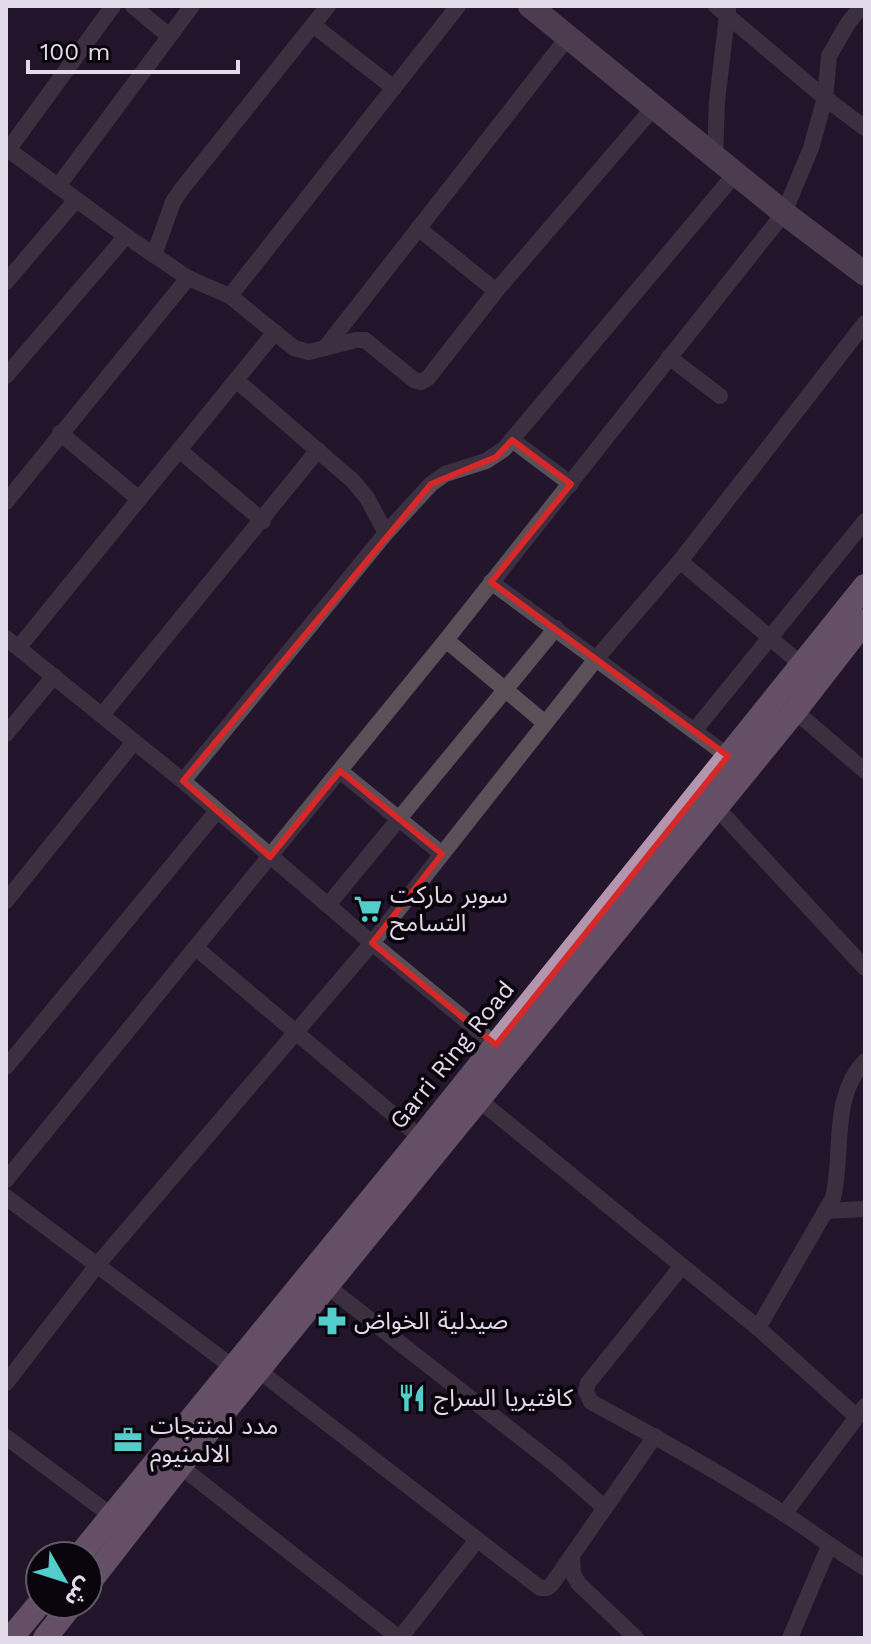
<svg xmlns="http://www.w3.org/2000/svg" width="871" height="1644" font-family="'Work Sans','Noto Sans Arabic',sans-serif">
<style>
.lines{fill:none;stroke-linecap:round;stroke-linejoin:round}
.street{stroke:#5b4f58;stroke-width:16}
.secondary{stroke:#7f6c7a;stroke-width:24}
.highway{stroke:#b396ad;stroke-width:24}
.marked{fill:none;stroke:#d62828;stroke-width:6;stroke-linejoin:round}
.labels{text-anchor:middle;stroke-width:8;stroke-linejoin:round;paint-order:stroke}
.poi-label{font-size:24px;fill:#e3dae9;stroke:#0a050d;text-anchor:start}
.street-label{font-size:24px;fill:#e3dae9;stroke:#0a050d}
</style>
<rect width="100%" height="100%" fill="#23162c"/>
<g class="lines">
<g class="street">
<polyline points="133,6 169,36"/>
<polyline points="716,6 825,98 865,128"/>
<polyline points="313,25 394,88"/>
<polyline points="6,148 126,236 188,278 230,296 294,348 309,352 356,340 365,340 414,380 421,382 428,378 496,291 654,107"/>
<polyline points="8,150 113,6"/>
<polyline points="715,157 717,101 728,8"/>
<polyline points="58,186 192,6"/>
<polyline points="418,228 496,291"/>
<polyline points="154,255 173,202 181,190 328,6"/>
<polyline points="6,282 76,200"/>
<polyline points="230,296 458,6"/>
<polyline points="325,348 568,37"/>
<polyline points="669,357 720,396"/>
<polyline points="6,376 126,236"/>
<polyline points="236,380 353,481 367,498 386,533"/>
<polyline points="60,433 139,499"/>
<polyline points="512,440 571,484"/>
<polyline points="179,450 263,521"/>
<polyline points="6,502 188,278"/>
<polyline points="680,561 802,665"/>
<polyline points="491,582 728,756"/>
<polyline points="6,638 183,781 372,943 503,1051"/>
<polyline points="446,640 545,723"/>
<polyline points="19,647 275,332"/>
<polyline points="795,711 865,771"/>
<polyline points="102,715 318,450"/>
<polyline points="694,731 865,521"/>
<polyline points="6,734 54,676"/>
<polyline points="340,771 442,854"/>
<polyline points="183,781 386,533 431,484 445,474 486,461 504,449 736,173"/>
<polyline points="716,807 865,968"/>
<polyline points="6,901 134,742"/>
<polyline points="328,905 556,628"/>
<polyline points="196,948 421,1138"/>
<polyline points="6,1067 217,811"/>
<polyline points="479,1100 758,1328 857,1417"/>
<polyline points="6,1180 446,640 784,213 811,148 825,98 829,56 848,23 862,6"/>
<polyline points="6,1197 234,1368"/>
<polyline points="825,1211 865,1209"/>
<path d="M 682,1266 L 588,1383 L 586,1391 L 591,1402 C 656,1437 721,1473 783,1513 C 811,1531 837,1551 865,1568"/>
<polyline points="327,1286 557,1466 605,1508"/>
<path d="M 758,1328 L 833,1198 C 844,1153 830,1097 865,1061"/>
<polyline points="258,1370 540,1588 547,1588 552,1584 655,1436"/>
<polyline points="6,1383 98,1264 372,943 596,659 680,561 865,323"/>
<polyline points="6,1437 112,1516"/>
<polyline points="180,1466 399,1638"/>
<polyline points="784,1514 865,1406"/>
<polyline points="572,1556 573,1574 579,1584 636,1638"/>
<polyline points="400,1638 477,1540"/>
<polyline points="790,1638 829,1546"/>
</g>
<polyline class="secondary" points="530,6 784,213 865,274"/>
<g class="highway">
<polyline points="79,1556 421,1138 865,586"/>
<polyline points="88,1584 180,1466 795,711 865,621"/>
<polyline points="11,1638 40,1603"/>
<polyline points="45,1638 72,1604"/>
</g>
</g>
<path d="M0 0H871V1644H0ZM 512,440 L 571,484 L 491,582 L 728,756 L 496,1045 L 372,943 L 442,854 L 340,771 L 270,857 L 183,781 L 431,484 L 496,457 Z" fill="#23162c" fill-opacity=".55" fill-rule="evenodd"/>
<path class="marked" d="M 512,440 L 571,484 L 491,582 L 728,756 L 496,1045 L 372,943 L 442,854 L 340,771 L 270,857 L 183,781 L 431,484 L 496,457 Z"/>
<defs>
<symbol id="supermarket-bare" viewBox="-9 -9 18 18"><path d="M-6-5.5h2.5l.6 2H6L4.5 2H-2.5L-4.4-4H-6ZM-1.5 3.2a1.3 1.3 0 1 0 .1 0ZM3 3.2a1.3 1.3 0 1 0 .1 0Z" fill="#53cdca" stroke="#0a050d" stroke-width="2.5" paint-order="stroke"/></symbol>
<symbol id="pharmacy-bare" viewBox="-9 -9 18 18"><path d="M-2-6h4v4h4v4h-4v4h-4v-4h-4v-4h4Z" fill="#53cdca" stroke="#0a050d" stroke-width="2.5" paint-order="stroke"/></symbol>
<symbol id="restaurant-bare" viewBox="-9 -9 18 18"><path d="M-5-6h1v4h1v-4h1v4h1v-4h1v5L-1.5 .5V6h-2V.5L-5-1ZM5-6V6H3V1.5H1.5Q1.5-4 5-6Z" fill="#53cdca" stroke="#0a050d" stroke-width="2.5" paint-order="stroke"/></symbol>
<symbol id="office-bare" viewBox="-9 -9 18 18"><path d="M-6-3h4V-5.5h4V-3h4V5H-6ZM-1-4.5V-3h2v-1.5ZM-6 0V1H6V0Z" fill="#53cdca" stroke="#0a050d" stroke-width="2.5" paint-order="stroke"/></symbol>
</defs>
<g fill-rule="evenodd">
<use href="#supermarket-bare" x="348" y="889" width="40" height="40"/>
<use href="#pharmacy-bare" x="312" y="1301" width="40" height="40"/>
<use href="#restaurant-bare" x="392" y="1378" width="40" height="40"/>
<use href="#office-bare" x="108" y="1420" width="40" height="40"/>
</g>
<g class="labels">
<g class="poi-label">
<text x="390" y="903">سوبر ماركت<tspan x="390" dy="28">التسامح</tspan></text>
<text x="354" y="1329">صيدلية الخواض</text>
<text x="434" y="1406">كافتيريا السراج</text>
<text x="150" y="1434">مدد لمنتجات<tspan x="150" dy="28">الالمنيوم</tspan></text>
</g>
<g class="street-label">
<text transform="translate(452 1055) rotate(-51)" y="8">Garri Ring Road</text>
</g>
</g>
<rect width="871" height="1644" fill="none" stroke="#e3dae9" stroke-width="16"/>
<g transform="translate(64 1580) rotate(129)"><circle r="38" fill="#0a050d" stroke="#615a65" stroke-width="2"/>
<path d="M0-6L14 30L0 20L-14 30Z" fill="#53cdca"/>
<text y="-12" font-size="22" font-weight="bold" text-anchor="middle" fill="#e3dae9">ش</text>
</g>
<path d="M28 60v12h210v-12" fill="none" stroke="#e3dae9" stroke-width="4"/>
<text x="40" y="60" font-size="24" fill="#e3dae9" stroke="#0a050d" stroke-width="6" paint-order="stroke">100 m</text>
</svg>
